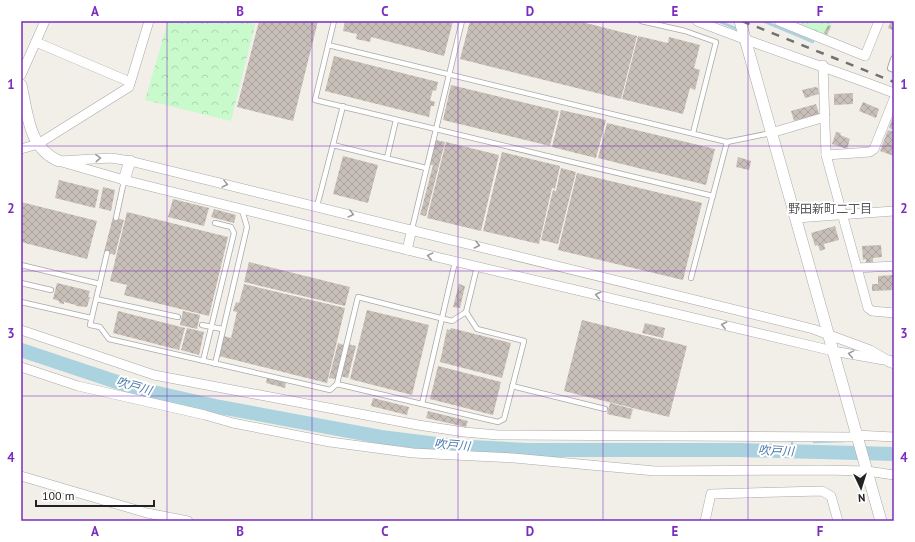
<svg xmlns="http://www.w3.org/2000/svg" width="915" height="542" font-family="'PT Sans','Noto Sans JP',sans-serif">
<style>
.park{fill:url(#park-crowns)}
.lines{fill:none;stroke-linecap:round;stroke-linejoin:round}
.stream{stroke:#aad3df;stroke-width:2.5}
.river{stroke:#aad3df;stroke-width:14}
.building{fill:url(#building-cross-hatch)}
.service-casing{stroke:#a9a9a9;stroke-width:6}
.pedestrian-casing{stroke:#a9a9a9;stroke-width:8}
.minor-casing{stroke:#a9a9a9;stroke-width:10}
.tertiary-casing{stroke:#a9a9a9;stroke-width:12}
.service{stroke:#fff;stroke-width:4.5}
.pedestrian{stroke:#fff;stroke-width:6}
.minor{stroke:#fff;stroke-width:9}
.tertiary{stroke:#fff;stroke-width:11}
.rail{stroke:#707070;stroke-width:2.5;stroke-dasharray:8 8;stroke-linecap:butt}
.oneway{stroke:#9c9c9c}
.grid{fill:none;stroke:#7b2cbf;stroke-width:1;stroke-opacity:0.55}
.labels{text-anchor:middle;stroke-width:4;stroke-linejoin:round;paint-order:stroke}
.neighbourhood-label{font-size:12px;fill:#555;stroke:#fff}
.water-label{font-size:12px;font-style:italic;fill:#4a7aab;stroke:#fff}
.neatline{fill:none;stroke:#7b2cbf;stroke-width:1.5}
.grid-label{font-size:13px;text-anchor:middle;font-weight:bold;fill:#7b2cbf}
</style>
<defs>
<pattern id="park-crowns" width="20" height="18" patternUnits="userSpaceOnUse"><rect width="20" height="18" fill="#c8facc"/><path d="M2 6a3 3 0 1 1 6 0M12 15a3 3 0 1 1 6 0" fill="none" stroke="#acd6af"/></pattern>
<pattern id="building-cross-hatch" width="8" height="8" patternUnits="userSpaceOnUse"><rect width="8" height="8" fill="#c7bfb8"/><path d="M0 0l8 8M0 8l8-8" fill="none" stroke="#aba49e"/></pattern>
</defs>
<rect width="100%" height="100%" fill="#f2efe9"/>
<g class="park">
<polygon points="168,21 256,21 231,121 145,100"/>
<polygon points="801,21 833,21 827,37 802,27"/>
</g>
<g class="lines">
<g class="stream">
<polyline points="718,21 737,29"/>
<polyline points="763,21 813,42"/>
<polyline points="792,442 793,452"/>
<polyline points="814,442 844,441"/>
</g>
<polyline class="river" points="21,350 135,388 220,407 381,437 453,446 527,450 739,450 894,454"/>
</g>
<g class="building">
<polygon points="259,21 318,21 293,121 237,107"/>
<polygon points="345,21 453,21 444,56 371,37 370,42 356,39 357,34 343,31"/>
<polygon points="470,21 578,21 637,36 621,99 460,59"/>
<polygon points="891,21 894,21 894,31 888,28"/>
<polygon points="828,25 831,26 827,35 824,33"/>
<polygon points="638,36 668,43 669,37 700,45 694,68 700,70 695,90 690,88 683,114 622,99"/>
<polygon points="334,56 438,82 436,91 433,90 430,100 435,102 434,106 431,106 429,117 325,91"/>
<polygon points="451,85 559,111 550,146 443,120"/>
<polygon points="815,87 818,88 819,94 805,98 802,90"/>
<polygon points="853,93 853,104 834,105 834,94"/>
<polygon points="863,102 879,109 876,118 859,111"/>
<polygon points="816,104 819,114 794,121 791,111"/>
<polygon points="561,110 606,120 596,158 552,147"/>
<polygon points="892,119 894,120 894,130 889,128"/>
<polygon points="607,123 715,149 706,185 598,158"/>
<polygon points="888,130 894,132 894,162 892,161 894,156 880,151"/>
<polygon points="836,132 841,133 840,135 850,139 847,149 832,144"/>
<polygon points="436,140 445,142 426,216 420,215 433,165 430,165"/>
<polygon points="446,142 499,155 481,231 427,218"/>
<polygon points="502,152 560,166 555,189 552,188 539,244 483,231"/>
<polygon points="343,156 378,165 368,203 333,194"/>
<polygon points="738,157 751,161 749,170 736,167"/>
<polygon points="561,168 576,172 558,244 541,240 553,190 556,191"/>
<polygon points="577,173 702,203 683,280 558,250"/>
<polygon points="59,180 99,190 95,208 55,198"/>
<polygon points="103,187 115,190 111,211 99,208"/>
<polygon points="173,199 209,208 204,226 168,217"/>
<polygon points="21,202 97,221 87,259 21,242"/>
<polygon points="214,209 236,215 234,223 211,217"/>
<polygon points="127,212 228,237 209,316 124,295 127,285 110,281"/>
<polygon points="113,217 124,220 115,255 104,252"/>
<polygon points="835,226 839,240 824,244 825,249 820,251 818,245 815,246 811,233"/>
<polygon points="881,245 882,257 873,258 873,262 866,263 866,259 863,260 862,246"/>
<polygon points="249,262 350,287 345,306 244,282"/>
<polygon points="894,275 894,290 872,291 872,284 878,284 878,276"/>
<polygon points="57,283 90,291 88,297 90,297 87,307 76,306 76,305 64,302 64,304 59,303 59,301 53,299"/>
<polygon points="244,284 345,308 327,383 219,356 224,336 231,338 237,312 233,311 236,302 239,303"/>
<polygon points="459,284 465,286 460,308 453,307"/>
<polygon points="367,310 429,325 412,395 350,379"/>
<polygon points="118,311 185,328 179,350 113,333"/>
<polygon points="183,311 200,315 197,329 180,325"/>
<polygon points="582,320 687,346 669,417 564,391"/>
<polygon points="645,323 665,328 663,338 642,333"/>
<polygon points="187,328 204,332 199,355 181,350"/>
<polygon points="451,328 511,343 502,378 440,362 447,329 450,330"/>
<polygon points="338,343 344,345 336,379 329,378"/>
<polygon points="348,344 356,346 348,378 340,376"/>
<polygon points="438,366 501,382 493,415 430,399"/>
<polygon points="267,378 286,382 285,388 266,383"/>
<polygon points="373,398 409,407 407,415 371,406"/>
<polygon points="610,403 633,409 630,419 607,414"/>
<polygon points="428,411 468,421 466,427 426,418"/>
</g>
<g class="lines">
<defs>
<g id="service">
<polyline points="334,21 315,100 713,196"/>
<polyline points="641,21 685,31 716,42 693,133"/>
<polyline points="328,45 727,142 771,133"/>
<polyline points="333,145 426,168"/>
<polyline points="387,158 396,120"/>
<polyline points="317,206 343,106"/>
<polyline points="116,218 124,181"/>
<polyline points="412,229 462,21"/>
<polyline points="107,253 90,325 100,327 109,339 330,390 337,384 498,422 504,419 524,341 477,329 466,312 452,321 358,297 337,384"/>
<polyline points="21,265 100,284"/>
<polyline points="691,278 727,142"/>
<polyline points="21,283 51,290"/>
<polyline points="96,299 178,317"/>
<polyline points="21,302 91,318"/>
<polyline points="466,312 477,267"/>
<polyline points="202,325 222,329"/>
<polyline points="203,361 234,233 231,227 215,223"/>
<polyline points="215,364 247,227 242,210"/>
<polyline points="512,386 605,409"/>
<polyline points="422,404 455,262"/>
</g>
<polyline id="pedestrian" points="894,59 891,68 894,69"/>
<g id="minor">
<path d="M 697,21 C 762,47 829,68 894,93"/>
<polyline points="779,21 865,56 879,21"/>
<polyline points="36,42 130,82"/>
<polyline points="823,65 826,155 868,308 872,311 894,313"/>
<polyline points="21,75 45,21"/>
<polyline points="771,133 825,117"/>
<polyline points="21,149 38,144 129,87 149,21"/>
<polyline points="826,155 870,152 874,149 894,99"/>
<polyline points="59,161 111,158 130,161 813,329 870,350 889,361"/>
<polyline points="62,162 124,180 407,250 833,351 884,360"/>
<polyline points="796,218 894,211"/>
<polyline points="407,250 412,229"/>
<polyline points="857,268 894,266"/>
<polyline points="21,330 154,375 418,425 464,432 498,435 851,437 856,435 894,437"/>
<polyline points="21,367 78,386 205,415 233,423 330,442 413,453 514,458 655,471 824,470 867,471 894,475"/>
<polyline points="21,476 147,513 188,521"/>
<polyline points="705,521 711,494 822,491 831,496 838,521"/>
</g>
<g id="tertiary">
<polyline points="740,21 881,521"/>
<path d="M 21,85 C 28,114 28,148 59,161"/>
<polyline points="124,180 130,161"/>
<polyline points="889,361 894,363"/>
</g>
</defs>
<use href="#service" class="service-casing"/>
<use href="#pedestrian" class="pedestrian-casing"/>
<use href="#minor" class="minor-casing"/>
<use href="#tertiary" class="tertiary-casing"/>
<use href="#service" class="service"/>
<use href="#pedestrian" class="pedestrian"/>
<use href="#minor" class="minor"/>
<use href="#tertiary" class="tertiary"/>
<polyline class="rail" points="742,21 894,82"/>
</g>
<defs><path id="oneway-chevron" d="M-2-3.5L2.5 0L-2 3.5" fill="none" stroke-width="1.6" stroke-linecap="round" stroke-linejoin="round"/></defs>
<g class="oneway">
<use href="#oneway-chevron" transform="translate(98 158) rotate(-3)"/>
<use href="#oneway-chevron" transform="translate(225 184) rotate(14)"/>
<use href="#oneway-chevron" transform="translate(351 214) rotate(14)"/>
<use href="#oneway-chevron" transform="translate(477 245) rotate(14)"/>
<use href="#oneway-chevron" transform="translate(430 256) rotate(-167)"/>
<use href="#oneway-chevron" transform="translate(598 295) rotate(-167)"/>
<use href="#oneway-chevron" transform="translate(724 325) rotate(-167)"/>
<use href="#oneway-chevron" transform="translate(851 354) rotate(-170)"/>
</g>
<path class="grid" d="M 167,21 L 167,521M 312,21 L 312,521M 458,21 L 458,521M 603,21 L 603,521M 748,21 L 748,521M 21,146 L 894,146M 21,271 L 894,271M 21,396 L 894,396"/>
<g class="labels">
<g class="neighbourhood-label">
<text x="830" y="213">野田新町二丁目</text>
</g>
<g class="water-label">
<text transform="translate(134 386) rotate(16)" y="4">吹戸川</text>
<text transform="translate(452 445) rotate(5)" y="4">吹戸川</text>
<text transform="translate(776 451) rotate(2)" y="4">吹戸川</text>
</g>
</g>
<rect width="915" height="542" fill="none" stroke="#ffffff" stroke-width="44"/>
<g transform="translate(861 488) rotate(176)" stroke="#ffffff" stroke-width="3" paint-order="stroke">
<path d="M0-3L7 15L0 10L-7 15Z" fill="#222222"/>
<text y="-6" font-size="11" font-weight="bold" text-anchor="middle" fill="#222222">N</text>
</g>
<path d="M36 500v6h118v-6" fill="none" stroke="#222222" stroke-width="2"/>
<text x="42" y="500" font-size="12" fill="#222222" stroke="#ffffff" stroke-width="3" paint-order="stroke">100 m</text>
<rect x="22" y="22" width="871" height="498" class="neatline"/>
<g class="grid-label">
<text x="95" y="16">A</text>
<text x="240" y="16">B</text>
<text x="385" y="16">C</text>
<text x="530" y="16">D</text>
<text x="675" y="16">E</text>
<text x="820" y="16">F</text>
<text x="11" y="89">1</text>
<text x="904" y="89">1</text>
<text x="11" y="213">2</text>
<text x="904" y="213">2</text>
<text x="11" y="338">3</text>
<text x="904" y="338">3</text>
<text x="11" y="462">4</text>
<text x="904" y="462">4</text>
<text x="95" y="536">A</text>
<text x="240" y="536">B</text>
<text x="385" y="536">C</text>
<text x="530" y="536">D</text>
<text x="675" y="536">E</text>
<text x="820" y="536">F</text>
</g>
</svg>
